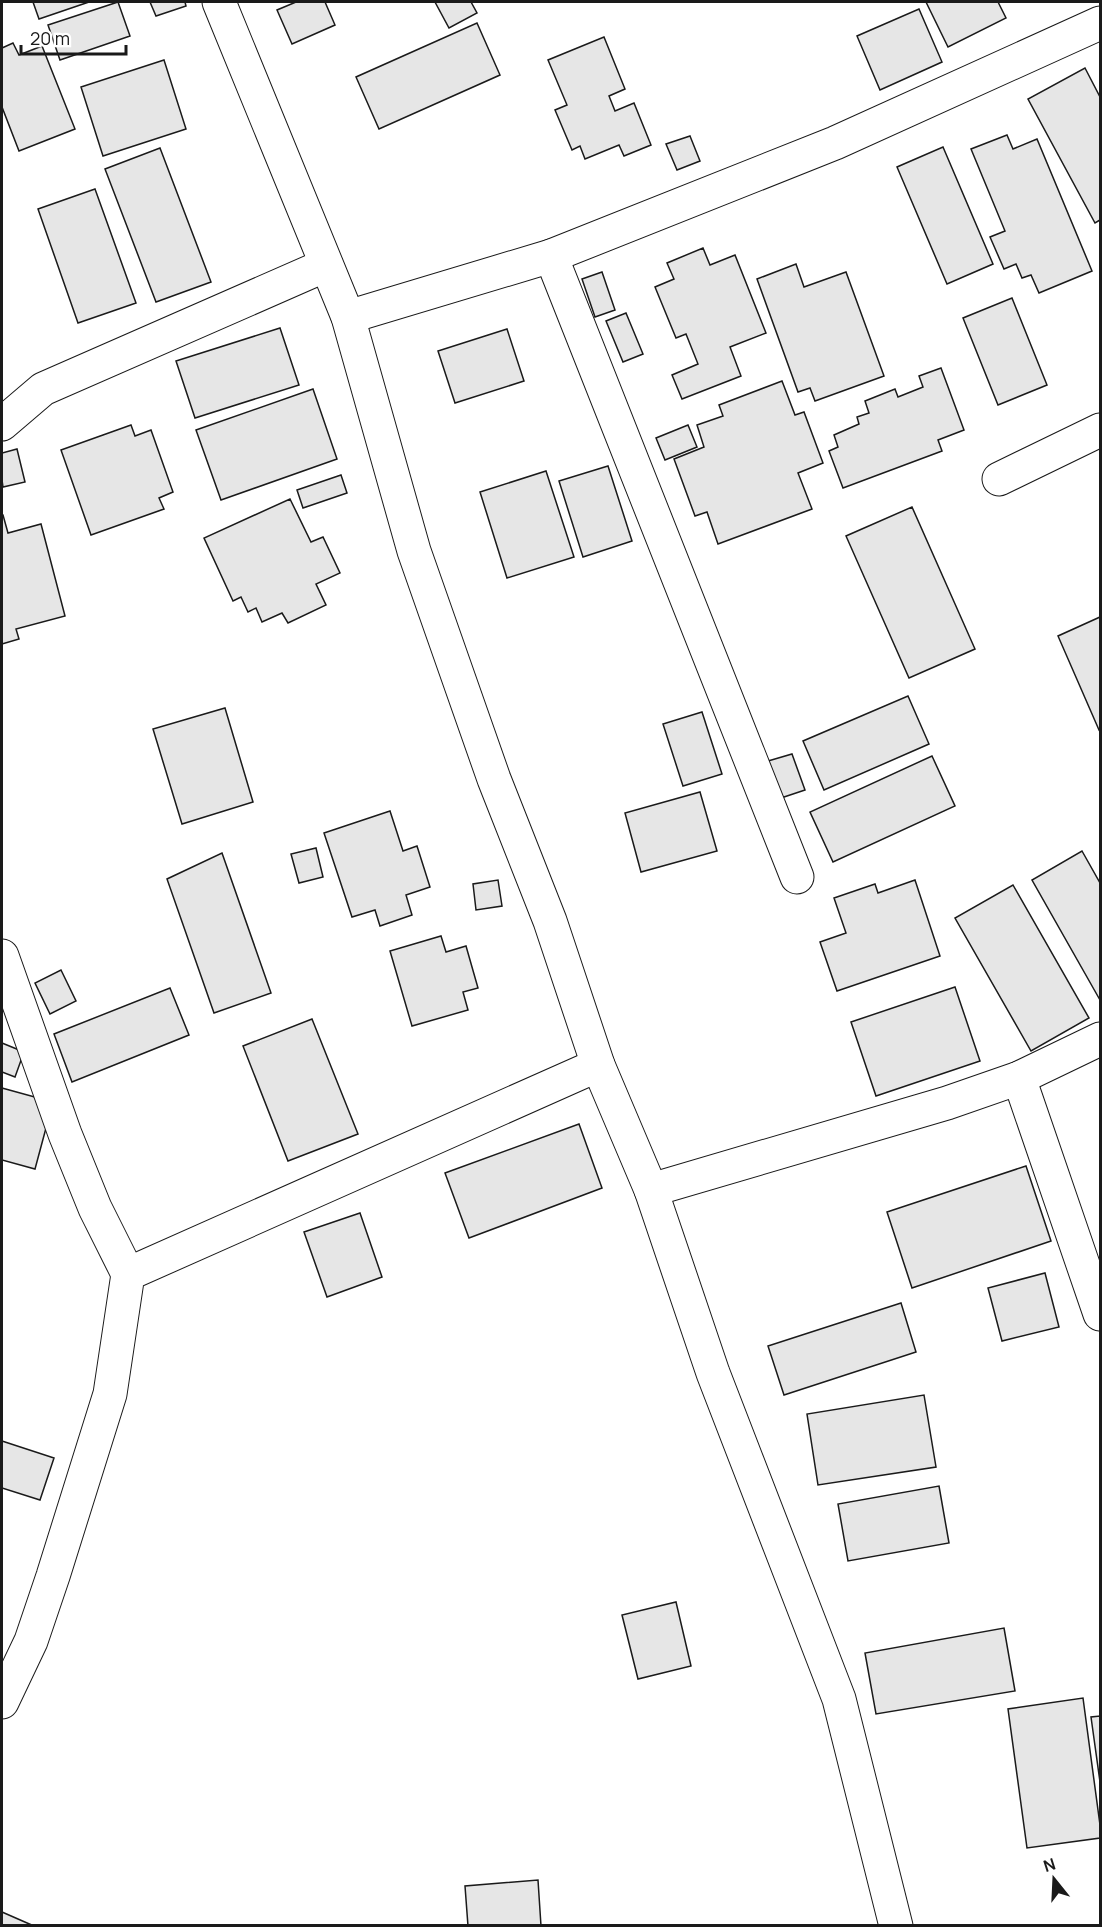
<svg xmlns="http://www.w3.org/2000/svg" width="1102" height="1927" font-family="Manrope,sans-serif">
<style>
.building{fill:#e6e6e6;stroke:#1a1a1a;stroke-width:1.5}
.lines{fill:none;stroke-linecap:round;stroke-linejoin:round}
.minor-casing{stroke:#1a1a1a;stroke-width:35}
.minor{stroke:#fff;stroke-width:33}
</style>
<rect width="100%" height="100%" fill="#fff"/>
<g class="building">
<polygon points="33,2 89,2 39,19"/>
<polygon points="118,2 130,36 60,60 48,25"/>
<polygon points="150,2 185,2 186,6 156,16"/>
<polygon points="296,2 325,2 335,25 292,44 277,10"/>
<polygon points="435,2 471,2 477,13 449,28"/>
<polygon points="926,2 998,2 1006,18 948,47"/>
<polygon points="919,9 942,62 880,90 857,36"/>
<polygon points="477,23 500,75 379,129 356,77"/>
<polygon points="604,37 625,89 609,96 615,111 634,103 651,145 624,156 619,145 585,159 580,146 572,150 555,110 567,105 548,60"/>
<polygon points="13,43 19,55 42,46 75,129 19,151 2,107 2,48"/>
<polygon points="164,60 186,129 103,156 81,87"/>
<polygon points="1085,68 1100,97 1100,220 1095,223 1028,99"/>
<polygon points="1007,135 1013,149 1037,139 1092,271 1039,293 1031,275 1022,278 1016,264 1004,269 990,237 1005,231 971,149"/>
<polygon points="690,136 700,161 677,170 666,144"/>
<polygon points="943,147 993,264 947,284 897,167"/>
<polygon points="160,148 211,282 156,302 105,169"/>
<polygon points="95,189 136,303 78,323 38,209"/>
<polygon points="703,248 710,265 735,255 766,333 730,347 741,376 682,399 672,375 698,364 686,334 676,338 655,287 674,279 667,263"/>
<polygon points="796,264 804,287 846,272 884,376 815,401 810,388 798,392 757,279"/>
<polygon points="602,272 615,310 595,317 582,279"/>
<polygon points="1012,298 1047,385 998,405 963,318"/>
<polygon points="626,313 643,354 623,362 606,321"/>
<polygon points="280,328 299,385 195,418 176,361"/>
<polygon points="507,329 524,381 455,403 438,351"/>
<polygon points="941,368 964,430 938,440 942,451 843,488 829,451 838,447 834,435 859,424 857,417 869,413 865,401 895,389 898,397 923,387 919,376"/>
<polygon points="782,381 795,415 804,412 823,463 798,473 812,509 718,544 707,512 695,516 674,459 704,447 697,425 723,416 719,405"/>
<polygon points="313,389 337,459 221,500 196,430"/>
<polygon points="131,425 135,436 151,430 173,492 159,498 164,509 91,535 61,450"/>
<polygon points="688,425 697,447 665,460 656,438"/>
<polygon points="17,449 25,482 3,487 2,480 2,453"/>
<polygon points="608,466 632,541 583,557 559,481"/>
<polygon points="546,471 574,557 507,578 480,492"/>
<polygon points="341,475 347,493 303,508 297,490"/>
<polygon points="290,499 311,542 323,537 340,573 316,584 326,605 288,623 282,613 262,622 256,608 248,612 241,597 233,601 204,538"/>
<polygon points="912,507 975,649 909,678 846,536"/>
<polygon points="2,515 3,515 8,533 41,524 65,616 16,629 19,639 2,644"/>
<polygon points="1100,617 1100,729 1099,730 1058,636"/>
<polygon points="908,696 929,744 824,790 803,741"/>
<polygon points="225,708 253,802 182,824 153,729"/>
<polygon points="702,712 722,774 683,786 663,724"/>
<polygon points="792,754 805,790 781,798 768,761"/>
<polygon points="932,756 955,806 833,862 810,812"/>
<polygon points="700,792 717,851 641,872 625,813"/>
<polygon points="390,811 403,851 417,846 430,887 406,895 412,915 380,926 375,910 352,917 324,833"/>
<polygon points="316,848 323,877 299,883 291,854"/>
<polygon points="1082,851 1100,883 1100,1000 1032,880"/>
<polygon points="222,853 271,993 214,1013 167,879"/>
<polygon points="498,880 502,906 476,910 473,884"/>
<polygon points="915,880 940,956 837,991 820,942 846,933 834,898 875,884 878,893"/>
<polygon points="1013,885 1089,1018 1031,1051 955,918"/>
<polygon points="441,936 446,952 466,946 478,988 463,992 468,1010 412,1026 390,951"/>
<polygon points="61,970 76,1001 50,1014 35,983"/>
<polygon points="955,987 980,1061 876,1096 851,1022"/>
<polygon points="170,988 189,1035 72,1082 54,1034"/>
<polygon points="312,1019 358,1134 288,1161 243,1046"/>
<polygon points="2,1043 24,1052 15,1077 2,1072"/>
<polygon points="2,1088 53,1102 35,1169 2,1160"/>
<polygon points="579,1124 602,1188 469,1238 445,1173"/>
<polygon points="1026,1166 1051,1241 912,1288 887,1212"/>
<polygon points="360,1213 382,1277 327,1297 304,1232"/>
<polygon points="1045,1273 1059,1327 1002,1341 988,1288"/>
<polygon points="901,1303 916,1352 784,1395 768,1346"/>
<polygon points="924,1395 936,1467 818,1485 807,1414"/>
<polygon points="2,1441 54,1458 40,1500 2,1488"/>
<polygon points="939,1486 949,1543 848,1561 838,1504"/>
<polygon points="676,1602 691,1666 638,1679 622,1615"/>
<polygon points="1004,1628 1015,1691 876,1714 865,1653"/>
<polygon points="1083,1698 1100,1825 1100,1838 1027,1848 1008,1709"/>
<polygon points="1100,1716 1100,1782 1091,1717"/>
<polygon points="538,1880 541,1926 468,1926 465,1886"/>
<polygon points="2,1912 34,1926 2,1926"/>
</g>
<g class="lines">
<defs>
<g id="minor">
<polyline points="219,2 348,317 414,551 494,779 550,921 598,1065 651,1190 713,1373 839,1699 896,1926"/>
<polyline points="551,256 797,877"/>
<polyline points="348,317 551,256 835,143 1100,23"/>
<polyline points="2,424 43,389 326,265"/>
<polyline points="999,479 1100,430"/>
<polyline points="2,956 65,1134 95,1208 128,1274"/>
<polyline points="1019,1078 1100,1314"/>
<polyline points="651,1190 947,1103 1019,1078 1100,1039"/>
<polyline points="2,1702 31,1641 53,1576 110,1394 128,1274 598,1065"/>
</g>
</defs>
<use href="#minor" class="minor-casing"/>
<use href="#minor" class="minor"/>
</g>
<rect width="1102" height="1927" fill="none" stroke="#1a1a1a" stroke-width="6"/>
<g transform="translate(1054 1879) rotate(342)" stroke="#ffffff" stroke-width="4.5" paint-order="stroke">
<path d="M0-4.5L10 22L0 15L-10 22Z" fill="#1a1a1a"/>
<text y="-9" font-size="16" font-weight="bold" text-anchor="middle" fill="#1a1a1a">N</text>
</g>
<path d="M21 45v9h105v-9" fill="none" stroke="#1a1a1a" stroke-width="3"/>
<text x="30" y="45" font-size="18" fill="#1a1a1a" stroke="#ffffff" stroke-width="4.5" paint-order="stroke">20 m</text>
</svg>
